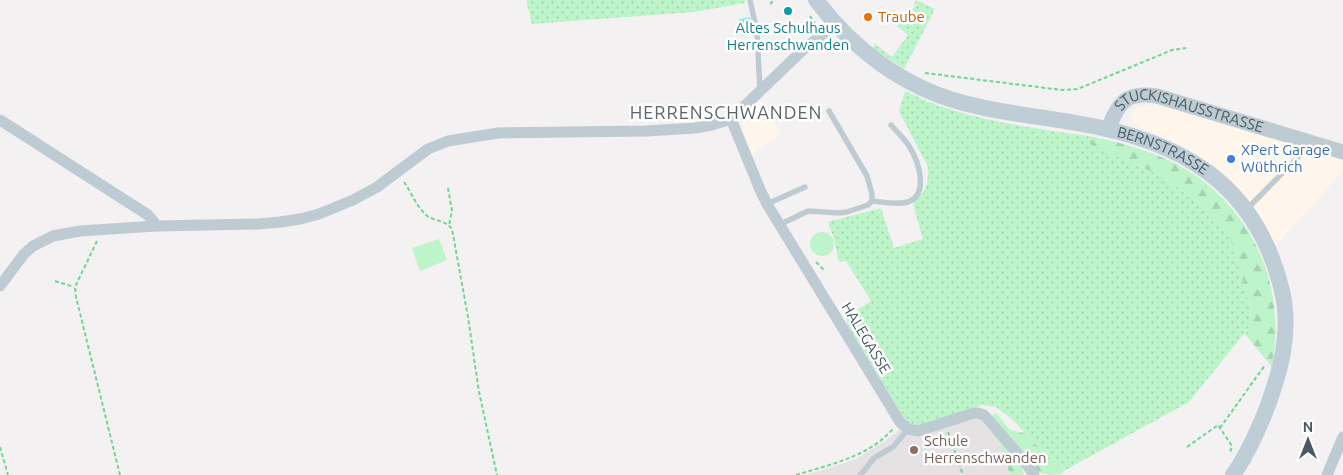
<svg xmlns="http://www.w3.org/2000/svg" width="1343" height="475" font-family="Ubuntu,sans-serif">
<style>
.commercial{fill:#fef6eb}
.education{fill:#e5e2e4}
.grass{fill:url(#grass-dots)}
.forest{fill:url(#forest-firs)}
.pitch{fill:#bdf4ca}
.water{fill:url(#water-rules)}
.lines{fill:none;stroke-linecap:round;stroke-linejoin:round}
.path{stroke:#72d595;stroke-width:2;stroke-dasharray:4 2.5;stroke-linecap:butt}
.service{stroke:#becbd2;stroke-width:5.5}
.minor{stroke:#becbd2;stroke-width:11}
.tertiary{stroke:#becbd2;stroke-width:15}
.secondary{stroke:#becdd6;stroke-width:16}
.culture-dot{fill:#0f9aa8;stroke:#fff;stroke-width:2}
.food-dot{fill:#e8710a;stroke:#fff;stroke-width:2}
.shop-dot{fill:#3f7fe0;stroke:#fff;stroke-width:2}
.education-dot{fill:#8d6e63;stroke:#fff;stroke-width:2}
.labels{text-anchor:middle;stroke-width:5;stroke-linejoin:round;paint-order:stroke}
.food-label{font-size:15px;fill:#c56008;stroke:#fff;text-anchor:start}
.culture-label{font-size:15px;fill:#0d838f;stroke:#fff}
.street-label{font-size:15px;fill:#475961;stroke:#fff}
.shop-label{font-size:15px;fill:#366cbe;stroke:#fff;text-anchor:start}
.education-label{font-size:15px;fill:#785e54;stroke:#fff;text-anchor:start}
.quarter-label{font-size:18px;letter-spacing:1px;fill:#5d6367;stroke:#fff}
</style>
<defs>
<pattern id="grass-dots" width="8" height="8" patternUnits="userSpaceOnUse" patternTransform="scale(1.25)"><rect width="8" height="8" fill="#bdf4ca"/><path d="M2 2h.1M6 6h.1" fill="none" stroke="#a4d3b0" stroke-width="1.8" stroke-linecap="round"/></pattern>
<pattern id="forest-firs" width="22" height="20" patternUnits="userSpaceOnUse" patternTransform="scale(1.25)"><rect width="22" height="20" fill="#bdf4ca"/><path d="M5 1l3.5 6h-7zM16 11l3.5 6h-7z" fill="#a4d3b0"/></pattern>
<pattern id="water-rules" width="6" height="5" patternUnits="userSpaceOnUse" patternTransform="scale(1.25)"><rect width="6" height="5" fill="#87eef4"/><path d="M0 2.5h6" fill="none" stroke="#70c4c9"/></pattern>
</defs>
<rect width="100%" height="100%" fill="#f4f1f2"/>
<g class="commercial">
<polygon points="759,98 781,134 752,154 743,132 742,122 746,112"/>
<polygon points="1139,106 1155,106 1168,108 1343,157 1343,171 1275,246 1226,178 1208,162 1189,150 1174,142 1137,126 1132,119 1131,116 1133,110"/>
</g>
<polygon class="education" points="978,417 1000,443 1010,475 806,475 854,460 885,441 898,431 900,430 914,435"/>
<g class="grass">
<polygon points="526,0 745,0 745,3 694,12 532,24"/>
<polygon points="916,0 935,9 904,69 873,48 875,44 892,57 908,35 897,26 916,5 914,3"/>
<path d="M 905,91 C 916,96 926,101 937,105 C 986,122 1038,129 1089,136 L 1088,143 L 1162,176 L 1215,215 L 1233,244 L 1250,306 L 1251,325 L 1189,402 L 1062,472 L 1012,419 L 996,407 L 982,405 L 918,426 L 908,424 L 847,325 L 847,316 L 871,301 L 846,261 L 839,262 L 834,239 L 828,222 L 881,208 L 894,248 L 923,239 L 914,207 L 914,202 C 927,191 928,184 928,167 L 899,111 Z"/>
</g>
<g class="forest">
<path d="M 1089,136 C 1115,141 1141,148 1166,159 C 1229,187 1271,248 1275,317 C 1277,334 1274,351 1272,367 L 1245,334 L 1251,325 L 1250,306 L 1233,244 L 1215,215 L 1162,176 L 1087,143 Z"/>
<polygon points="995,413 998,415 1010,430 1025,433 1064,474 1049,475 1038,472 1030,463 1022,469 1024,475 1010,475 1000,443 993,435 991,417"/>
</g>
<g class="pitch">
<circle cx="822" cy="244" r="12"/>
<polygon points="439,239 447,260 420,271 412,248"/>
</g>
<polygon class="water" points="750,17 752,34 742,36 739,19"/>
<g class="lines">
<g class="path">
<polyline points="770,4 774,0"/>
<polyline points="810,16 816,25"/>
<polyline points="829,42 833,46 838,47"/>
<polyline points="925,73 1062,90 1077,89 1085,86 1172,50 1186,48"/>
<path d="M 404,182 C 411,192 416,205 424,213 C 432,222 445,219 452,229 L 468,317 L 479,392 L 497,475"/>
<polyline points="448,188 452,211 449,225"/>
<polyline points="97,241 75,287 76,297 120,475"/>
<polyline points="816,262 825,271"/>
<polyline points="55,281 74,287"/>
<polyline points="1220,428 1265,365"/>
<polyline points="948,432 963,475"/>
<polyline points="0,447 8,475"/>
<polyline points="1187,447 1218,425 1232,446 1230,453"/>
<path d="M 796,475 C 831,464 868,457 893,429"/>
</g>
<g class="service">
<polyline points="750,0 757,32 760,91"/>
<path d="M 872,201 C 883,202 897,205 908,202 C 930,194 918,160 909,146 C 904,138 897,132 891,125"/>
<polyline points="767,204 805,187"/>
<polyline points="1246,210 1311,144"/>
<polyline points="779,225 808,211 839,213 847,212 868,205 872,201 872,194 867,176 829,111"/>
<polyline points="860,475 863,472 874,458 893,447 908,429"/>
</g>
<g class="minor">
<polyline points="731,119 761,192 767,204 900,422 908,429 918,431 974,413 978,413 984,415 1025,462 1034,475"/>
<polyline points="0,120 148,215 154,222 156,226"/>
<polyline points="0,286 24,254 33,246 53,236 80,231 156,226 259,224 280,222 300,219 319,214 353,200 377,187 428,149 448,141 498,133 646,131 695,128 712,125 731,119 806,47 836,24"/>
<polyline points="1327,475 1343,437"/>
</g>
<path class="tertiary" id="s1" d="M 1108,129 C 1119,102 1126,91 1157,96 L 1343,152"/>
<path class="secondary" id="s2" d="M 816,0 C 852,48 902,86 960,102 C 998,113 1037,116 1076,123 C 1180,140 1256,182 1282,291 C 1292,333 1280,373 1265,413 C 1256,435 1247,455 1233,475"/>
</g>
<circle class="culture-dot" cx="788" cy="11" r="5"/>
<circle class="food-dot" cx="868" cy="17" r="5"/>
<circle class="shop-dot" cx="1231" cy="159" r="5"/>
<circle class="education-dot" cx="914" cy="450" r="5"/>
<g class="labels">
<g class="food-label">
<text x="878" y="22">Traube</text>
</g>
<g class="culture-label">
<text x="788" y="33">Altes Schulhaus<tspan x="788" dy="17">Herrenschwanden</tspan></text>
</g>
<g class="street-label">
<text dy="5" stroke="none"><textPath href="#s1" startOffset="100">STUCKISHAUSSTRASSE</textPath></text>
<text dy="5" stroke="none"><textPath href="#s2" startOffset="389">BERNSTRASSE</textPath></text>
<text transform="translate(866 338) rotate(59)" y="5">HALEGASSE</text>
</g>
<g class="shop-label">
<text x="1241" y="155">XPert Garage<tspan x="1241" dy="17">Wüthrich</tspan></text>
</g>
<g class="education-label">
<text x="924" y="446">Schule<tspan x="924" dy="17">Herrenschwanden</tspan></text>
</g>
<g class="quarter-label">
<text x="726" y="119">HERRENSCHWANDEN</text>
</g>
</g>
<g transform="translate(1308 440)" stroke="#ffffff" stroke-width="4" paint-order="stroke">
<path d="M0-4L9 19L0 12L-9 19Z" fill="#475961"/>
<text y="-8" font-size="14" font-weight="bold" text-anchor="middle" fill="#475961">N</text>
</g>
</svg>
